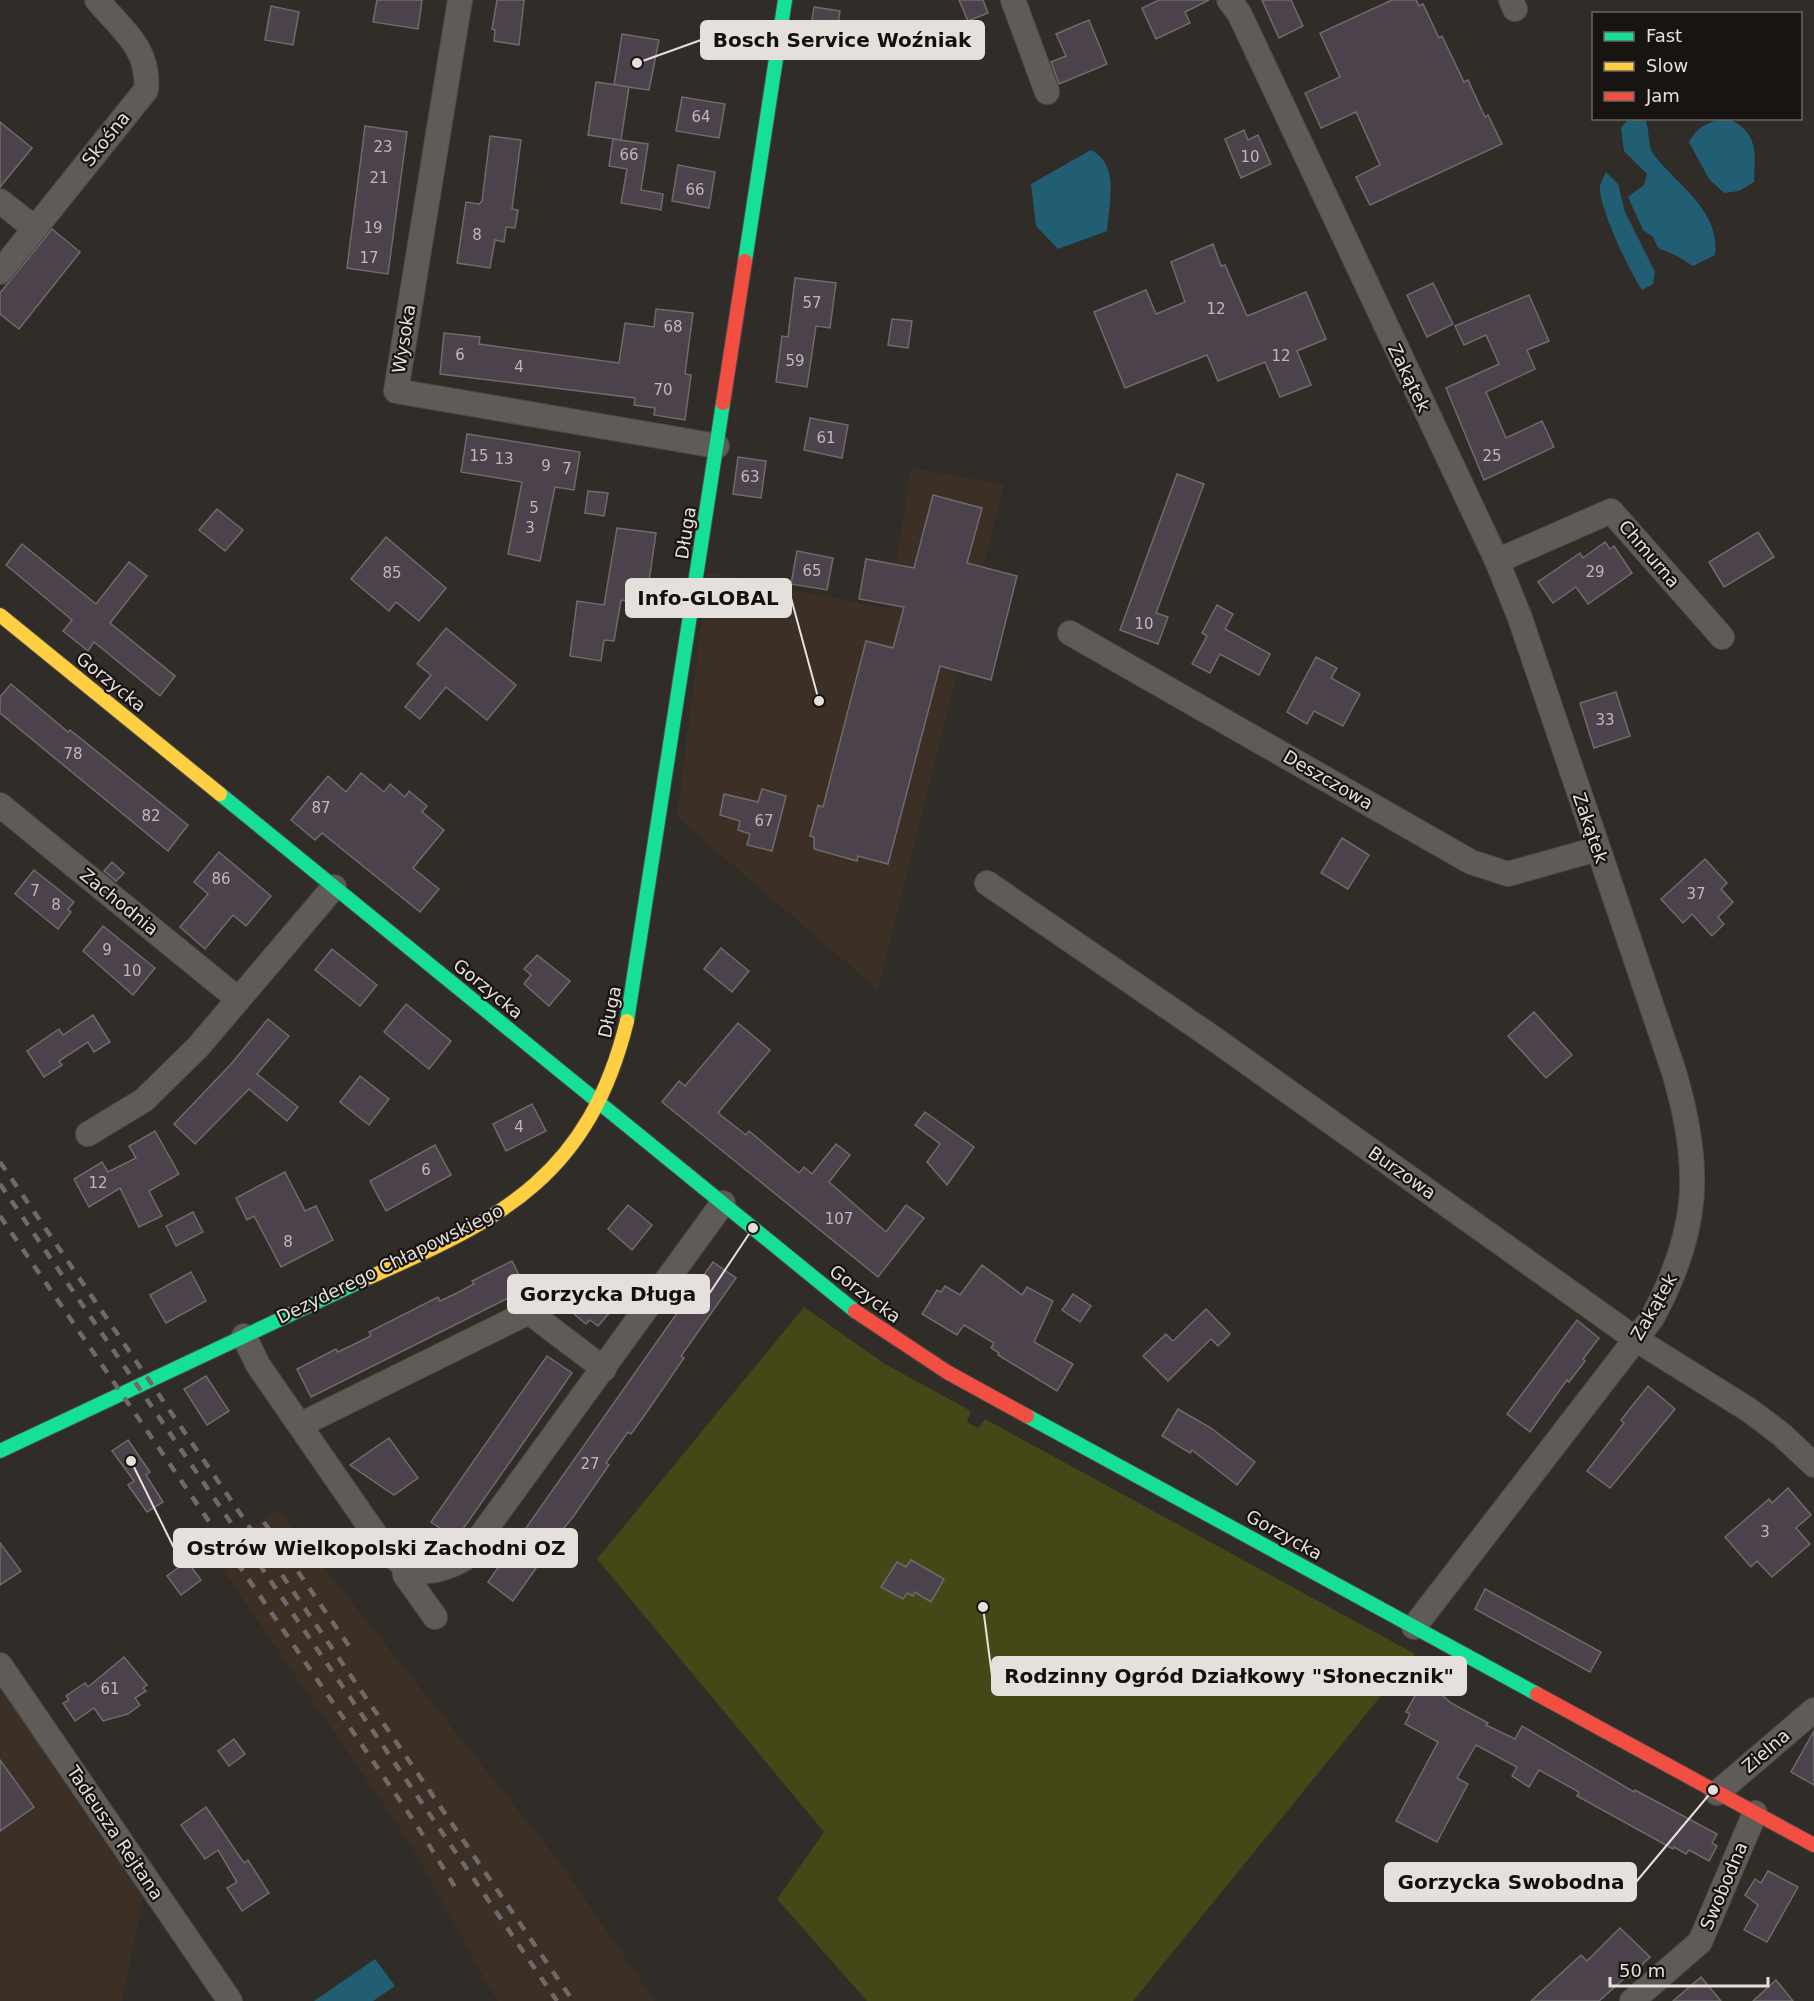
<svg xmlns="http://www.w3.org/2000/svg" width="1814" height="2001" font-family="'DejaVu Sans',sans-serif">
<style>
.built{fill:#3b2f26}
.green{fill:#444716}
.water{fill:#215e73}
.building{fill:#4c424b;stroke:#6e6b6b;stroke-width:1.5}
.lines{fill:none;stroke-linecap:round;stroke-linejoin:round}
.street-casing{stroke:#4d4946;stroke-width:26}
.fast-casing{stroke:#4d4946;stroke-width:16}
.slow-casing{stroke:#4d4946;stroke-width:16}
.jam-casing{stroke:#4d4946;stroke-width:16}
.street{stroke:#5e5b59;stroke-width:24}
.fast{stroke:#16e098;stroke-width:14}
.slow{stroke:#ffcf43;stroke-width:14}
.jam{stroke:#f24e42;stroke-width:14}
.rail{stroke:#6d6a69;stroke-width:4.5;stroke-dasharray:10 10;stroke-linecap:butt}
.labels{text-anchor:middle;stroke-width:4.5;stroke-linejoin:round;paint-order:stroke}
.number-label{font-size:15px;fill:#c0b8b8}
.street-label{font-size:18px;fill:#e6e0dc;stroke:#181412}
.leader{fill:none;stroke:#e6e0dc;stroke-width:2}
.callout-dot{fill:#e6e0dc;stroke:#181412;stroke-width:2}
.callout{fill:#e6e0dc;stroke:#e6e0dc;stroke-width:2}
.callout-label{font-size:20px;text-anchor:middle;font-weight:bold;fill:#111}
</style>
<rect width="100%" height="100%" fill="#302c28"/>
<g class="built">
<polygon points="911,468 1004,484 878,990 677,817 708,572 889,609"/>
<polygon points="278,1510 558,1860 655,2001 497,2001 406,1837 214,1557 236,1538"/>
<polygon points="0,1688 143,1898 122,2001 0,2001"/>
</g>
<polygon class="green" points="804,1307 885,1364 971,1411 967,1422 978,1428 985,1419 1415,1654 1133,2001 867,2001 777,1899 824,1832 597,1559"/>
<g class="water">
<path d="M 1628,119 L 1645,119 C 1650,129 1647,146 1654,155 C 1677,185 1721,211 1715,255 L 1693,266 L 1677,256 L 1658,248 L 1653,237 L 1643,230 L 1628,197 L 1644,185 L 1647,174 L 1624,151 L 1621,128 Z"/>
<path d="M 1729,119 C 1759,133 1755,153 1754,182 L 1739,191 L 1724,193 L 1709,179 L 1689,142 C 1699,125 1709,121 1729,119 Z"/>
<path d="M 1091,150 C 1120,164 1109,204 1107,231 L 1058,249 L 1036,226 L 1031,184 Z"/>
<path d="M 1606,172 L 1618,184 L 1625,212 L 1655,272 L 1653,284 L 1642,290 C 1630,272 1598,206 1600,186 C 1601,182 1604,176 1606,172 Z"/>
<polygon points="375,1959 395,1986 373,2001 314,2001"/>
</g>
<g class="building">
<polygon points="377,0 422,0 418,29 373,22"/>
<polygon points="497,0 524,0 519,45 494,41 495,30 492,29"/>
<polygon points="959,0 983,0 988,13 968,21"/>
<polygon points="1159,0 1209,0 1185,12 1190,23 1156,39 1142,8"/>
<polygon points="1262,0 1291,0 1303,26 1279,38"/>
<polygon points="1392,0 1416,0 1419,6 1423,4 1439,38 1442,36 1464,82 1468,80 1485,117 1488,115 1502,144 1370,205 1356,177 1380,165 1356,112 1321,128 1305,93 1340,77 1320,33"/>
<polygon points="271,6 299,12 293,45 265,40"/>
<polygon points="814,7 840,11 834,49 808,45"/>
<polygon points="1089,20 1107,64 1059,84 1051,62 1066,56 1056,34"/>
<polygon points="622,34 659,40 649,90 614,85"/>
<polygon points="596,82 629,87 621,140 588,135"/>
<polygon points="682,97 725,104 719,138 676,131"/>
<polygon points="0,122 32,148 0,187"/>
<polygon points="365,126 407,132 388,274 347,268"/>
<polygon points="1244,130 1248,140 1258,135 1271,164 1241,178 1225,139"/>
<polygon points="490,136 521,140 512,209 518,210 515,228 506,227 504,242 495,240 490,268 457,263 466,202 479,204 482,201"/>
<polygon points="613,139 648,144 641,190 663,194 661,210 621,203 627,169 609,166"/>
<polygon points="678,165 715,172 709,208 672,201"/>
<polygon points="52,229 80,252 19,329 0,314 0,293"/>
<polygon points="1213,244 1221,266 1225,265 1247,316 1306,292 1326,339 1297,351 1311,385 1280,397 1265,362 1218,381 1207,355 1125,388 1094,312 1146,290 1156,314 1185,302 1171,262"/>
<polygon points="795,278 836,283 830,328 816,326 807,387 776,382 782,336 788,337"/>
<polygon points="1433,283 1453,324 1427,337 1407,295"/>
<polygon points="1529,295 1549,341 1527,350 1535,369 1486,392 1506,438 1542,421 1554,447 1484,480 1446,388 1499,364 1486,335 1464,345 1455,326"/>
<polygon points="656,309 693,313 685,374 691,375 685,420 654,415 655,408 634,405 635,398 440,374 444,333 480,337 479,344 619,363 625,323 654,327"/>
<polygon points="892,319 912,321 908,348 888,345"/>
<polygon points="810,418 848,425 842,458 804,450"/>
<polygon points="467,434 580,452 574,490 555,487 540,561 508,554 522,482 461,472"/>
<polygon points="738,457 766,461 761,498 733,494"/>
<polygon points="1177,474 1204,484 1156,613 1168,617 1158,644 1120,630"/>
<polygon points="588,491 608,493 604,516 585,513"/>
<polygon points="933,495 982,508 967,563 1017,576 991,680 940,666 888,864 858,856 857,861 814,849 814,837 810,836 818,805 823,807 866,641 893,648 904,607 859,599 866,559 914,568"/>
<polygon points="217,509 243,530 225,551 199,530"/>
<polygon points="617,528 656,533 648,588 653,590 650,605 621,600 614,641 604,640 601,661 570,656 577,601 604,605"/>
<polygon points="1758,532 1774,557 1724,587 1709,562"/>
<polygon points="386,537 446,588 419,621 396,602 389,611 351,579"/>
<polygon points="1605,542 1610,549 1614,546 1632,573 1588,604 1576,587 1553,603 1538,582 1580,553 1583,558"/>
<polygon points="22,544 96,604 129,562 147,576 110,623 175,676 160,696 94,642 88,651 63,631 72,620 6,565"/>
<polygon points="797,551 833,558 827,590 791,584"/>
<polygon points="1217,605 1233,614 1225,629 1270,654 1259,675 1220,654 1210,673 1192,664 1207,636 1202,633"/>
<polygon points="446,628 516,685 487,720 446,687 420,719 405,707 431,675 417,664"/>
<polygon points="1316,657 1337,668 1331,678 1360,694 1343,726 1314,711 1307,724 1287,712"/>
<polygon points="11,684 68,732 70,730 188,825 168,851 0,713 0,697"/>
<polygon points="1616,692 1630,736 1594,748 1580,703"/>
<polygon points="361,773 384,792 390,784 405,797 409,791 427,806 422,812 444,830 413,868 439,889 420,912 322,833 315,840 291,820 328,776 346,792"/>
<polygon points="762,789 786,796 772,851 747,845 750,834 738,830 740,821 720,815 724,794 758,802"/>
<polygon points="1342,838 1369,855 1348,889 1321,873"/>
<polygon points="219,852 271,896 246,926 233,915 205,949 180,927 208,894 194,882"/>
<polygon points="1705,859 1727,883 1721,889 1733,902 1718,917 1724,924 1712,936 1692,914 1683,923 1661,899"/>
<polygon points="112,862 124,873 116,881 104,871"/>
<polygon points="34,870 74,902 68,909 71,912 58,929 15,894"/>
<polygon points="103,926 155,968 133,995 83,951"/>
<polygon points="721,948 749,971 732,992 704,969"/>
<polygon points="332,949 377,985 360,1006 315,970"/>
<polygon points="537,955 570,981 549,1006 524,984 531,975 524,969"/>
<polygon points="406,1004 451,1041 429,1069 384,1032"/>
<polygon points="1534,1012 1572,1055 1546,1078 1508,1036"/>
<polygon points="93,1015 110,1042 94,1052 88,1042 59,1061 62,1065 44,1077 27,1051 59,1029 63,1035"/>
<polygon points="268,1019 289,1036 257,1074 298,1107 287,1121 249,1089 195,1144 174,1124 232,1063"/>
<polygon points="738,1023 770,1050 718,1113 746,1135 749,1131 799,1173 804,1167 812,1174 836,1144 850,1155 829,1182 886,1232 906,1205 924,1218 878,1277 662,1102 679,1081 685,1086"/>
<polygon points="360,1076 389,1099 369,1125 340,1102"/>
<polygon points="532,1104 546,1131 506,1151 493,1124"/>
<polygon points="925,1112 974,1147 947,1185 927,1162 940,1144 915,1125"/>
<polygon points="155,1131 179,1174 149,1191 162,1216 139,1227 120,1188 89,1207 74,1179 102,1162 108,1172 136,1158 129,1146"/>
<polygon points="435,1145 451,1175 386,1211 370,1181"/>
<polygon points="285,1172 305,1211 316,1206 333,1240 281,1267 254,1216 247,1220 236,1198"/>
<polygon points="628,1205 652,1225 632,1250 608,1229"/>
<polygon points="193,1212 203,1232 176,1246 166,1226"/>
<polygon points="512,1261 526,1289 311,1397 297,1369 336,1349 338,1352 371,1336 369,1332 438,1297 440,1301 457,1293 474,1284 472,1281"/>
<polygon points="713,1262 736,1278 681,1356 684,1358 644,1416 631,1434 628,1432 606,1463 609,1465 573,1517 560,1533 557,1531 536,1562 539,1564 513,1601 488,1582"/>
<polygon points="982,1265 1022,1295 1027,1287 1053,1301 1034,1342 1073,1364 1057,1391 998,1355 999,1353 991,1348 994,1343 964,1325 957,1335 922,1314 937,1290 941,1292 945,1286 960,1295"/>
<polygon points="191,1272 206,1301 166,1323 150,1295"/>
<polygon points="587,1287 605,1302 602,1306 610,1312 598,1326 590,1320 586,1324 568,1309"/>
<polygon points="1073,1294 1091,1306 1080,1322 1062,1310"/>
<polygon points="1206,1309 1230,1334 1218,1346 1211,1339 1168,1381 1143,1356 1166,1334 1173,1341"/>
<polygon points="1577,1320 1599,1338 1583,1359 1585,1361 1569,1382 1567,1380 1530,1432 1507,1414"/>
<polygon points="547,1356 572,1373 456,1539 431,1522"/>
<polygon points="206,1376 229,1411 207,1425 184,1389"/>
<polygon points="1648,1386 1675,1409 1610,1488 1587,1471 1624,1423 1621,1420"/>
<polygon points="1178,1409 1211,1428 1255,1462 1237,1485 1192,1450 1190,1453 1162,1436"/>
<polygon points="389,1438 418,1478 394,1495 350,1465"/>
<polygon points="128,1440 150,1472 146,1475 163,1502 147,1512 128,1485 134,1481 112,1451"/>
<polygon points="1788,1488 1811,1515 1796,1528 1810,1544 1772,1577 1757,1561 1751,1567 1725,1537 1769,1499 1772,1503"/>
<polygon points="0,1543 21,1571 0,1585"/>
<polygon points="911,1560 944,1579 931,1602 915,1592 913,1596 907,1593 903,1599 881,1587 897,1562 906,1567"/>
<polygon points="187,1561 201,1580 181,1595 167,1576"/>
<polygon points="1485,1589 1601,1652 1590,1672 1475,1609"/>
<polygon points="124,1657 147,1685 143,1688 146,1691 135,1698 140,1705 128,1714 103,1721 94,1708 75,1721 63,1703 69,1700 66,1696 85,1683 88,1687"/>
<polygon points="1422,1683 1435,1689 1451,1703 1488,1723 1486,1725 1515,1739 1522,1726 1634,1792 1635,1790 1717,1834 1712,1843 1717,1846 1709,1861 1689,1850 1686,1854 1674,1847 1673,1849 1577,1796 1579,1792 1539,1770 1529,1787 1512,1776 1517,1767 1476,1745 1457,1778 1468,1784 1437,1842 1396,1821 1438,1742 1405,1724 1410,1714 1406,1712"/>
<polygon points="1814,1731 1814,1785 1791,1772"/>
<polygon points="234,1739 245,1754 229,1766 218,1751"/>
<polygon points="0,1760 34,1807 0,1831"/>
<polygon points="206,1807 244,1863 248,1860 269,1893 242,1911 227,1888 237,1882 218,1850 205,1859 181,1825"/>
<polygon points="1768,1871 1798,1887 1767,1942 1744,1930 1758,1905 1745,1895 1755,1879 1761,1883"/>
<polygon points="1620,1928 1650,1957 1629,1978 1627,1976 1599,2001 1531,2001 1581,1955 1587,1961"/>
<polygon points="1701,1977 1721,2001 1673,2001"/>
<polygon points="1776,1980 1793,2001 1753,2001"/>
</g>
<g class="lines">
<defs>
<g id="street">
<polyline points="460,0 396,391 717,446"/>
<polyline points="1013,0 1047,92"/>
<path d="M 1229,0 L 1239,13 L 1497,561 L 1520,618 L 1674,1072 C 1702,1167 1700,1230 1652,1318 L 1414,1627"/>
<polyline points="1511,0 1515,9"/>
<polyline points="0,201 34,228"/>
<path d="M 0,272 L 146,90 C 150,48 122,30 97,0"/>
<polyline points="1497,561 1611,511 1722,637"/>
<polyline points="1070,633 1471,862 1508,874 1597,849"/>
<polyline points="0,805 238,999"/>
<polyline points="987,883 1213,1038 1637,1340 1749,1410 1781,1434 1814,1465"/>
<polyline points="88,1134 144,1100 198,1047 334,887"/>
<path d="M 244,1336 L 258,1365 L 388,1553 C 417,1576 432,1576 464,1559 L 723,1203"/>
<polyline points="300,1425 529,1312 604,1369"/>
<polyline points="404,1566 405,1575 435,1617"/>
<polyline points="0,1665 230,2001"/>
<polyline points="1717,1793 1814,1710"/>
<polyline points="1632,2001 1700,1942 1755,1813"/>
</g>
<g id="fast">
<polyline points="745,261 785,0"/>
<polyline points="220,794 855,1311"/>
<polyline points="627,1021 723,403"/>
<polyline points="1027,1416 1537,1694"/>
<polyline points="0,1451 370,1277"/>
</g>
<g id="slow">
<polyline points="0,615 220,794"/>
<path d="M 370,1277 C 505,1218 589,1174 627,1021"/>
</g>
<g id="jam">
<polyline points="723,403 745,261"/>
<polyline points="855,1311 947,1372 1027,1416"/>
<polyline points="1537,1694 1814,1845"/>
</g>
</defs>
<use href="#street" class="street-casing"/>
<use href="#fast" class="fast-casing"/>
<use href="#slow" class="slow-casing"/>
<use href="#jam" class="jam-casing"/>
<use href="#street" class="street"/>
<use href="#fast" class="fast"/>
<use href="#slow" class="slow"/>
<use href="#jam" class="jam"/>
<g class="rail">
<polyline points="0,1162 573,2001"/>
<polyline points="0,1184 557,2001"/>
<polyline points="0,1216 416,1824 455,1887"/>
<polyline points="264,1522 351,1649"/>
</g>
</g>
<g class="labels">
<g class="number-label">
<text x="701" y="122">64</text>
<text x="383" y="152">23</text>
<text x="629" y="160">66</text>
<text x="1250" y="162">10</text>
<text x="379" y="183">21</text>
<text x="695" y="195">66</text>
<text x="373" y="233">19</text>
<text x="477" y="240">8</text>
<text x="369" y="263">17</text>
<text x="812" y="308">57</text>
<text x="1216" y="314">12</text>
<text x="673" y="332">68</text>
<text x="460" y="360">6</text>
<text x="1281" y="361">12</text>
<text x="795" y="366">59</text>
<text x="519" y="372">4</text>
<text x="663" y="395">70</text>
<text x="826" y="443">61</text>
<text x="479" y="461">15</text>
<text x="1492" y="461">25</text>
<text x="504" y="464">13</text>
<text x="546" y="471">9</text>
<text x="567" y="474">7</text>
<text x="750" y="482">63</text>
<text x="534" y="513">5</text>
<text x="530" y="533">3</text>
<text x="812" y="576">65</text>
<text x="1595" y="577">29</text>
<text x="392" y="578">85</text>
<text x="1144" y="629">10</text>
<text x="1605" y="725">33</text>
<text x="73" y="759">78</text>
<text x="321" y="813">87</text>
<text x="151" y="821">82</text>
<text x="764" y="826">67</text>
<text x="221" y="884">86</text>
<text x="35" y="896">7</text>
<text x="1696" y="899">37</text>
<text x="56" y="910">8</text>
<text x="107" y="955">9</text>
<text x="132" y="976">10</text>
<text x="519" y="1132">4</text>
<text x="426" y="1175">6</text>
<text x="98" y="1188">12</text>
<text x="839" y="1224">107</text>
<text x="288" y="1247">8</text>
<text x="590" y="1469">27</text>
<text x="1765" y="1537">3</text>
<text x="110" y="1694">61</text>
</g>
<g class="street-label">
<text transform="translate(106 139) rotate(-51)" y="6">Skośna</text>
<text transform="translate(404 339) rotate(-81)" y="6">Wysoka</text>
<text transform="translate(1409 378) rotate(64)" y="6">Zakątek</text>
<text transform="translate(686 533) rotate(-81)" y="6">Długa</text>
<text transform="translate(1649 554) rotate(49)" y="6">Chmurna</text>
<text transform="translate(111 682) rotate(39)" y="6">Gorzycka</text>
<text transform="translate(1328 780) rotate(30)" y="6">Deszczowa</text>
<text transform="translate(1590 828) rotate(71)" y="6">Zakątek</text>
<text transform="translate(119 902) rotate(39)" y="6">Zachodnia</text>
<text transform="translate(488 989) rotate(39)" y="6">Gorzycka</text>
<text transform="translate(610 1012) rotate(-78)" y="6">Długa</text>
<text transform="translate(1402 1173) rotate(35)" y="6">Burzowa</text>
<text transform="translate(390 1264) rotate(-26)" y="6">Dezyderego Chłapowskiego</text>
<text transform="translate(865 1294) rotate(37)" y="6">Gorzycka</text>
<text transform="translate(1654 1307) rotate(-60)" y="6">Zakątek</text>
<text transform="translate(1284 1535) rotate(29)" y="6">Gorzycka</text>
<text transform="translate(1766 1751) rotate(-41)" y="6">Zielna</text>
<text transform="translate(115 1833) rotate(56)" y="6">Tadeusza Rejtana</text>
<text transform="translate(1724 1886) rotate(-67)" y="6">Swobodna</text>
</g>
</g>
<path class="leader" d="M637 63L701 40M819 701L791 598M753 1228L709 1294M131 1461L174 1548M983 1607L992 1676M1713 1790L1636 1882"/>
<g class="callout-dot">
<circle cx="637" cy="63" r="6"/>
<circle cx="819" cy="701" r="6"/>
<circle cx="753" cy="1228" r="6"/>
<circle cx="131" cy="1461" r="6"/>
<circle cx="983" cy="1607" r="6"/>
<circle cx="1713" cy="1790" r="6"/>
</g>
<g class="callout">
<rect x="701" y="21" width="283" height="38" rx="6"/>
<rect x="626" y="579" width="165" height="38" rx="6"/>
<rect x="508" y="1275" width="201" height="38" rx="6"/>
<rect x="174" y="1529" width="403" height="38" rx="6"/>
<rect x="992" y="1657" width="474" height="38" rx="6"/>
<rect x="1385" y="1863" width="251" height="38" rx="6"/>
</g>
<g class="callout-label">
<text x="842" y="47">Bosch Service Woźniak</text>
<text x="708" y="605">Info-GLOBAL</text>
<text x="608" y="1301">Gorzycka Długa</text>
<text x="376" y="1555">Ostrów Wielkopolski Zachodni OZ</text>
<text x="1229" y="1683">Rodzinny Ogród Działkowy "Słonecznik"</text>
<text x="1511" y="1889">Gorzycka Swobodna</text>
</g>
<rect x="1592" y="12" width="210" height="108" fill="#181412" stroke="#6a6663" stroke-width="1.5"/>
<rect x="1604" y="32" width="30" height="9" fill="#16e098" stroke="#6a6663" stroke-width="1.5"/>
<text x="1646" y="42" font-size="18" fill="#e6e0dc">Fast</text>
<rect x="1604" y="62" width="30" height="9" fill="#ffcf43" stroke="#6a6663" stroke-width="1.5"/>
<text x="1646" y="72" font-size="18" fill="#e6e0dc">Slow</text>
<rect x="1604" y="92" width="30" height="9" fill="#f24e42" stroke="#6a6663" stroke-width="1.5"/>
<text x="1646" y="102" font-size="18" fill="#e6e0dc">Jam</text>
<path d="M1610 1977v9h158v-9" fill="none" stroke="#e6e0dc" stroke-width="3"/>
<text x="1619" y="1977" font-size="18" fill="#e6e0dc" stroke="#181412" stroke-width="4.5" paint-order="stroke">50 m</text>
</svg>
